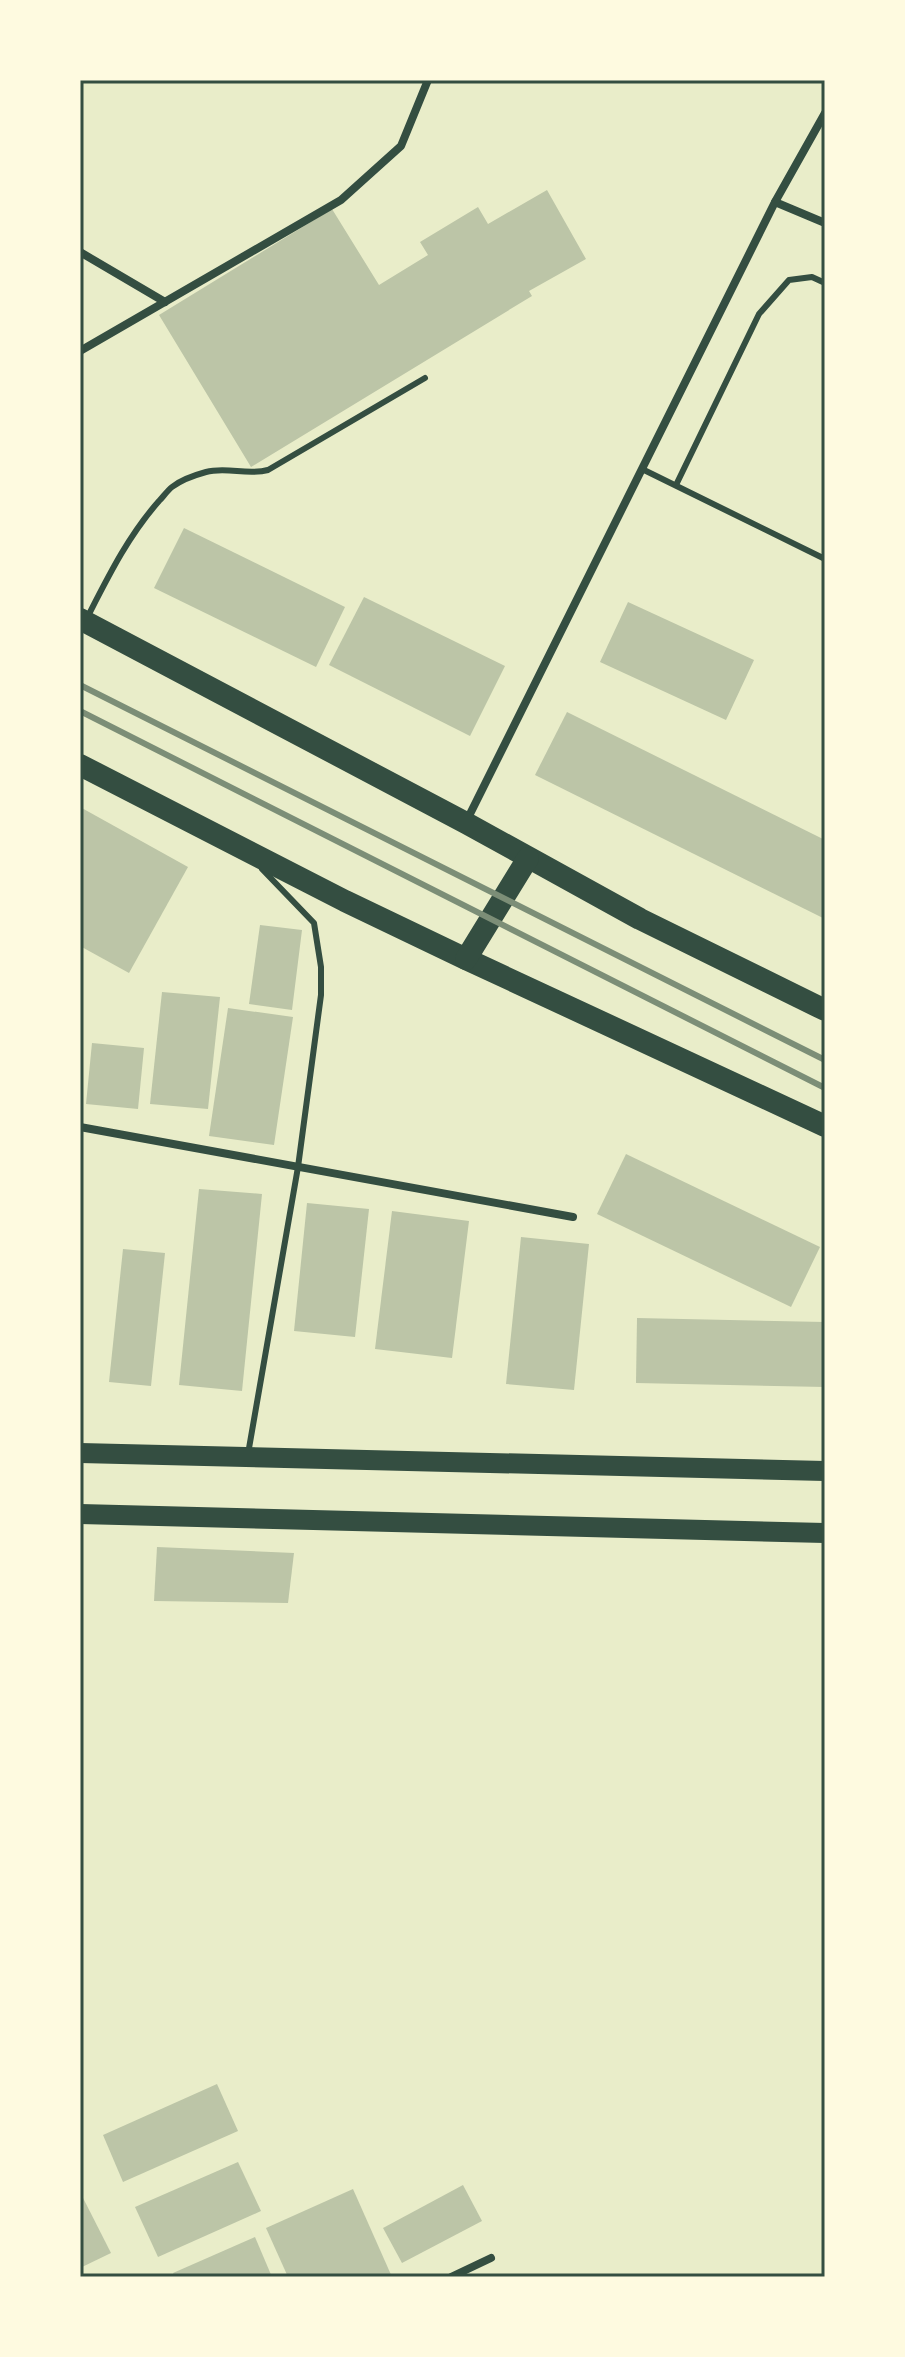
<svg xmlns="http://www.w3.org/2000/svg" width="905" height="2357" font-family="'Public Sans',sans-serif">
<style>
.building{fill:#bcc5a7}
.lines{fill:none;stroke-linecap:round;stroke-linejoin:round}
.service{stroke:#344e41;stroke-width:6}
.minor{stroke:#344e41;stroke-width:8}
.primary{stroke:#344e41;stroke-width:20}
.trunk{stroke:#344e41;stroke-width:22}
.rail{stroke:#7c8e77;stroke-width:6}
.neatline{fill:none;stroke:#344e41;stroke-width:3}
</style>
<rect width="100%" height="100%" fill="#e9edc9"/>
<g class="building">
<polygon points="547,190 586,259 529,291 532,296 251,467 159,315 332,209 379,285 428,255 420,242 478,207 488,224"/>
<polygon points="184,528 345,607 316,667 154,588"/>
<polygon points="364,597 505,666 470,736 329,665"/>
<polygon points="628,602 754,660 726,720 600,662"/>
<polygon points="567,712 825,840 825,919 535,775"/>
<polygon points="80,807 188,867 129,973 80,946"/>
<polygon points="260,925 302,930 292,1010 249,1004"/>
<polygon points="162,992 220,997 208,1109 150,1104"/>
<polygon points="228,1008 293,1017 274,1145 209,1136"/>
<polygon points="92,1043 144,1048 138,1109 86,1104"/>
<polygon points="626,1154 820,1247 791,1307 597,1214"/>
<polygon points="199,1189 262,1194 242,1391 179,1385"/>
<polygon points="307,1203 369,1209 355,1337 294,1331"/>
<polygon points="392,1211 469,1221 452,1358 375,1349"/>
<polygon points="521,1237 589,1244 574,1390 506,1384"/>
<polygon points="123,1249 165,1253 151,1386 109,1382"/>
<polygon points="637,1318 825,1322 825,1387 636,1383"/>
<polygon points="157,1547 294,1553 288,1603 154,1601"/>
<polygon points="217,2084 238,2131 123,2182 103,2135"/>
<polygon points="238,2162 261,2211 158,2257 135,2207"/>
<polygon points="463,2185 482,2221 402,2263 383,2228"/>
<polygon points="353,2189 392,2277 288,2277 266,2228"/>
<polygon points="80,2192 111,2253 80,2268"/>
<polygon points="255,2237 272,2277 175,2277 173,2273"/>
</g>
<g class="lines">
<g class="service">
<polyline points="642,469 825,559"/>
<polyline points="676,485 759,314 789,280 812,277 825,283"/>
<path d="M 87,618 C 108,577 128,536 159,501 C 163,497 167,491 172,487 C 181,480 195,475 206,472 C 227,466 247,476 268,470 L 425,378"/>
<polyline points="248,1454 298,1167 321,995 321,967 314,923 262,869"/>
</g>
<g class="minor">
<polyline points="775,202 825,223"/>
<polyline points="80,252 165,302"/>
<polyline points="80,351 341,200 401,146 428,80"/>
<polyline points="466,822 775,202 825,113"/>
<polyline points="80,1127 573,1217"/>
<polyline points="451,2277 491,2258"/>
</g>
<g class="primary">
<polyline points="80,1453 825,1471"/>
<polyline points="80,1514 825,1533"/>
</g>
<g class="trunk">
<polyline points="80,619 466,823 640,919 825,1010"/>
<polyline points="80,765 345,901 466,959 825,1126"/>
<polyline points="466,959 528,858"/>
</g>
<g class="rail">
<polyline points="80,685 825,1060"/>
<polyline points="80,711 825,1088"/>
</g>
</g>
<rect width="905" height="2357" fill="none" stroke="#fefae0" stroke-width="164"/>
<rect x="82" y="82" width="741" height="2193" class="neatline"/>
</svg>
